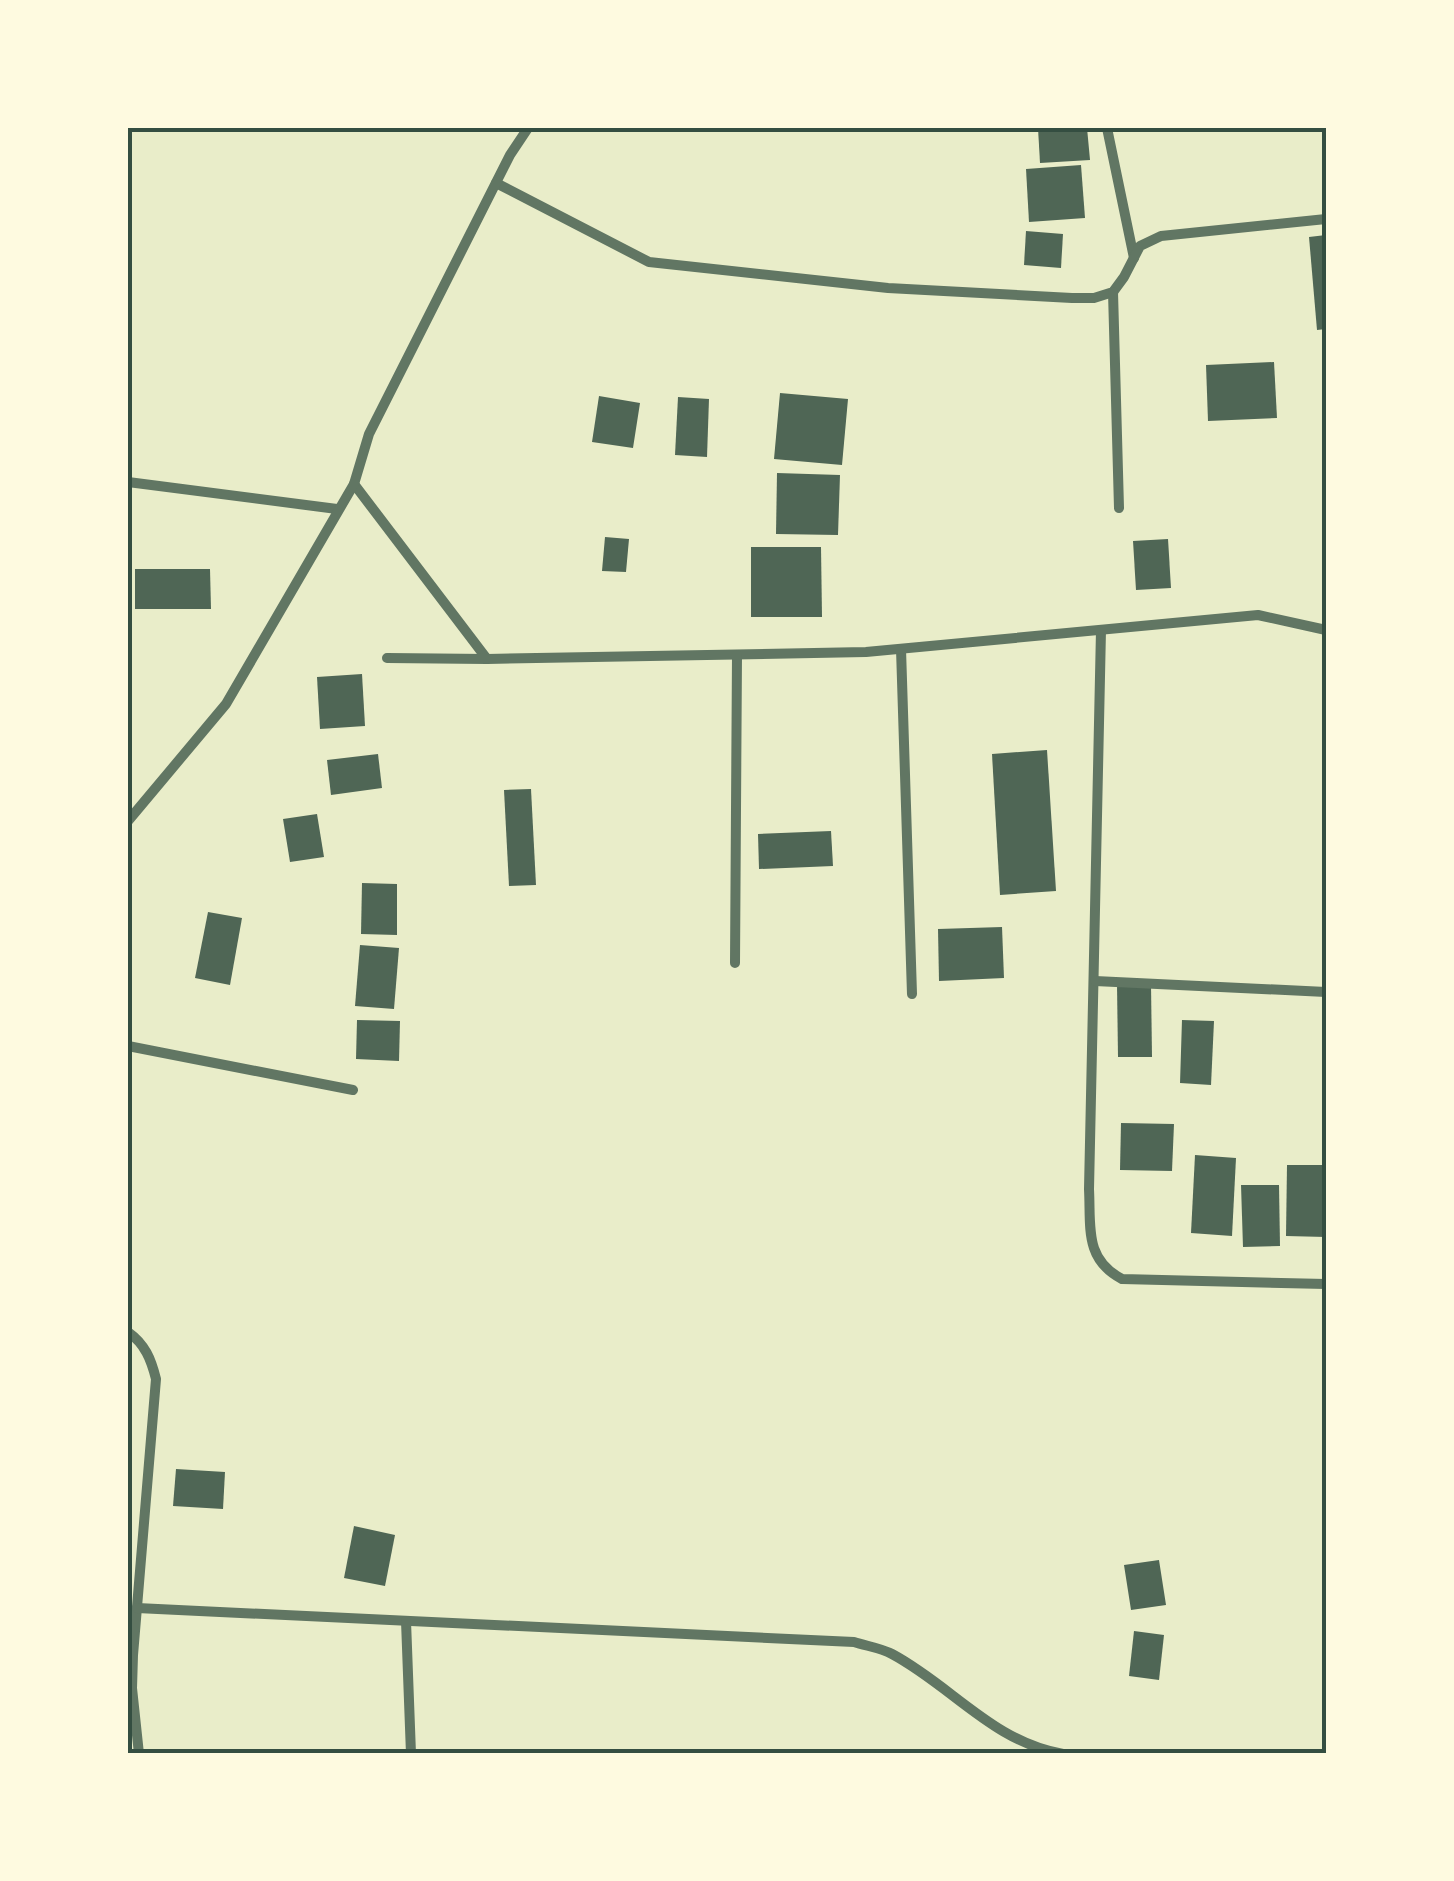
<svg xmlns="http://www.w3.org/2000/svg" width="1454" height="1881" font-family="'Work Sans',sans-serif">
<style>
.building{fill:#4f6655}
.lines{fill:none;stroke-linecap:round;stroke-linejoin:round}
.minor{stroke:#617663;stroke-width:10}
.neatline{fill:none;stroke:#344e41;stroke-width:4}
</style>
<rect width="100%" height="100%" fill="#e9edc9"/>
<g class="building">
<polygon points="1038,128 1087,128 1090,160 1040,163"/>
<polygon points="1081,165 1085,218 1029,222 1026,169"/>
<polygon points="1026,231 1063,234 1061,268 1024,265"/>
<polygon points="1326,235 1326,329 1317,330 1309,237"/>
<polygon points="1274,362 1277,418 1208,421 1206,365"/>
<polygon points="780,393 848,399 842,465 774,459"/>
<polygon points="599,396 640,403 633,448 592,442"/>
<polygon points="678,397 709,399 707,457 675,455"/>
<polygon points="777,473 840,475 838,535 776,534"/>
<polygon points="605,537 629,539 626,572 602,571"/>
<polygon points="1168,539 1171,588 1136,590 1133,541"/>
<polygon points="751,547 821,547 822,617 751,617"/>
<polygon points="135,569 210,569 211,609 135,609"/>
<polygon points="362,674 365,726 320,729 317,677"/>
<polygon points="1047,750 1056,891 1000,895 992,754"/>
<polygon points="378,754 382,788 331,795 327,760"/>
<polygon points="531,789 536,885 509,886 504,790"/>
<polygon points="317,814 324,857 290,862 283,819"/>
<polygon points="831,831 833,866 759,869 758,834"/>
<polygon points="362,883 397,884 397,935 361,934"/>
<polygon points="208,912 242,918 230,985 195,978"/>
<polygon points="1002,927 1004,978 939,981 938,929"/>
<polygon points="360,945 399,948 394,1009 355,1006"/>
<polygon points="1117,984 1151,984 1152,1057 1118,1057"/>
<polygon points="357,1020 400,1021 399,1061 356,1059"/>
<polygon points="1182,1020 1214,1021 1211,1085 1180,1083"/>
<polygon points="1121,1123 1174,1124 1172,1171 1120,1170"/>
<polygon points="1195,1155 1236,1158 1232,1236 1191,1233"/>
<polygon points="1287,1165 1326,1165 1326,1237 1286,1236"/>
<polygon points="1241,1185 1279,1185 1280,1246 1243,1247"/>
<polygon points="176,1469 225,1472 223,1509 173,1506"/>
<polygon points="354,1526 395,1535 385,1586 344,1578"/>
<polygon points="1159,1560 1166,1605 1131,1610 1124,1565"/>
<polygon points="1134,1631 1164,1635 1159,1680 1129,1676"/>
</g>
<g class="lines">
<g class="minor">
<polyline points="1107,128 1134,258"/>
<polyline points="496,183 649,262 888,288 1072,298 1094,298 1113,292 1124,277 1140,246 1161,236 1326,219"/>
<polyline points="1113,292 1119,508"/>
<polyline points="128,482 337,509"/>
<polyline points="354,484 487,659"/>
<path d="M 1101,630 L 1089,1189 C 1091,1227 1084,1259 1122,1279 L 1326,1284"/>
<polyline points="901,649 912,994"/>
<polyline points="387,658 487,659 866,652 1258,615 1326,630"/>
<polyline points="128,821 226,704 354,484 369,434 510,155 528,128"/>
<polyline points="735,963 737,655"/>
<polyline points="1095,981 1326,992"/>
<polyline points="128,1046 353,1090"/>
<path d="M 128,1332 C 145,1344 151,1359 156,1379 L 133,1655 L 132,1688 L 139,1754"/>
<path d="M 137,1608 L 854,1642 C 866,1646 881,1648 892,1654 C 952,1686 993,1742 1063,1754"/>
<polyline points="406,1621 411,1754"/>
</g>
</g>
<rect width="1454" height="1881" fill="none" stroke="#fefae0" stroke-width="260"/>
<rect x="130" y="130" width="1194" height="1621" class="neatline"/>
</svg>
